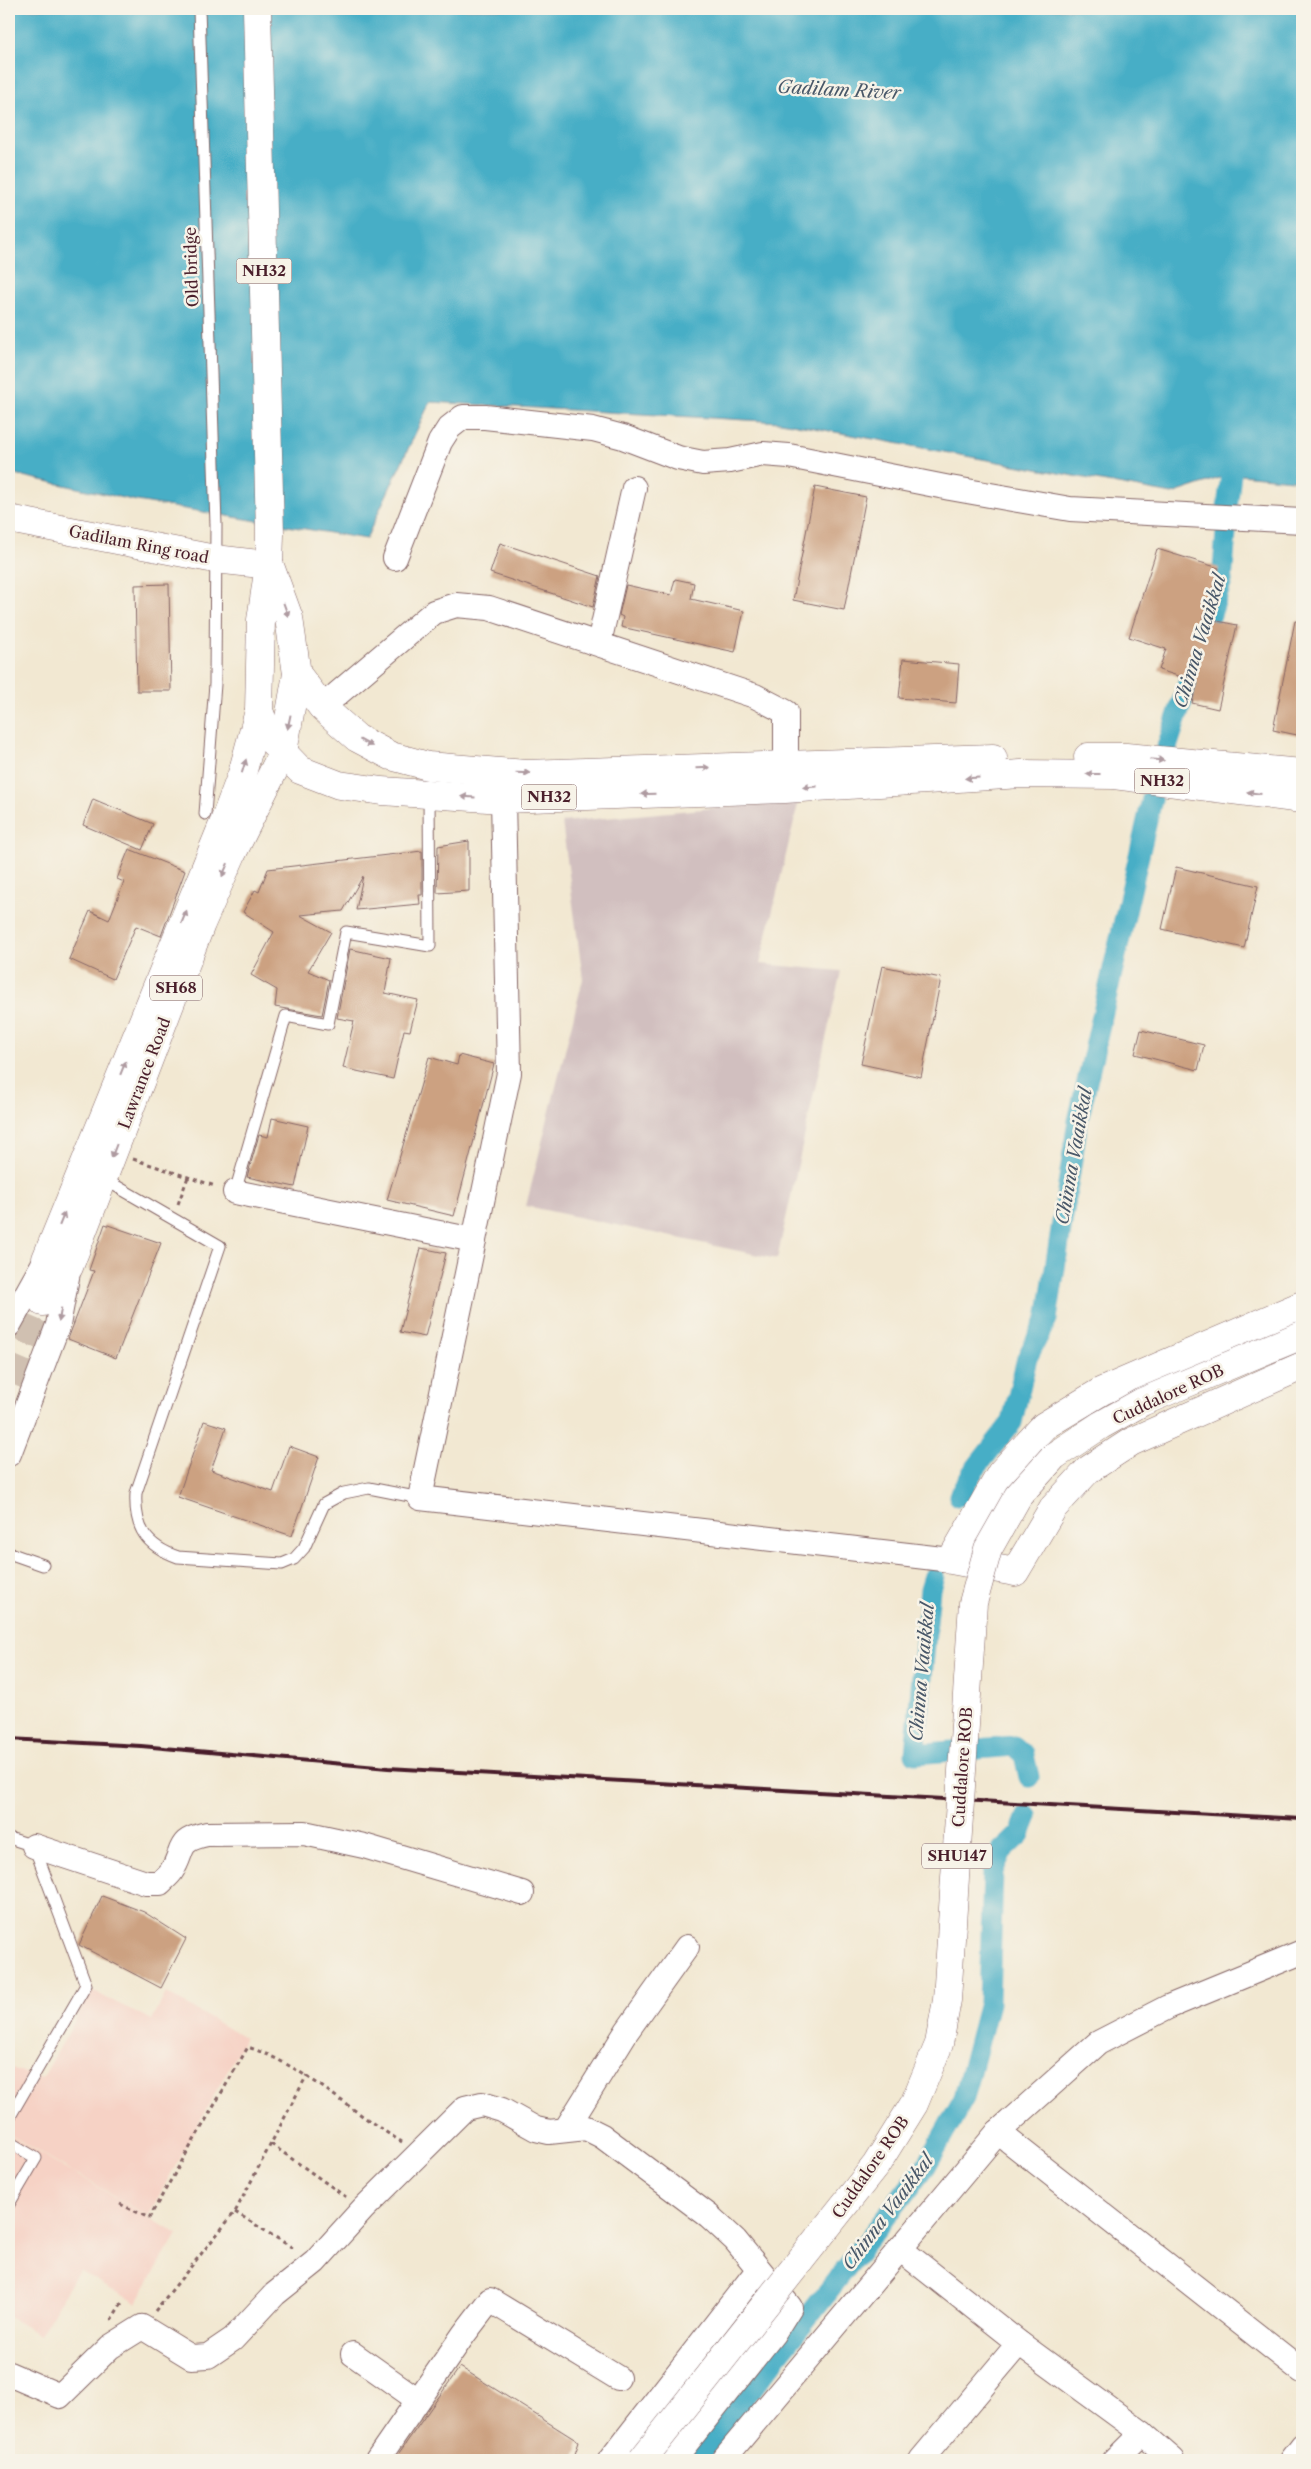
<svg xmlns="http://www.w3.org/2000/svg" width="1311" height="2469" font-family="'Libre Caslon Text',serif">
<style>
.built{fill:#f6d2c5}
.industrial{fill:#d1bfbf}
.water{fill:#47aec6;stroke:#486678}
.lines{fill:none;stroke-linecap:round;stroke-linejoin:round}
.canal{stroke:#47aec6;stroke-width:21}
.building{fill:#cca181}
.primary-tunnel{stroke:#d0c0b1;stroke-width:28;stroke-dasharray:28 14;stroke-linecap:butt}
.service-casing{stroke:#856565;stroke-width:13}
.minor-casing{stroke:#856565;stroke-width:26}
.secondary-casing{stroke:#856565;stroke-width:29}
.primary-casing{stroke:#856565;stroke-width:29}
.trunk-casing{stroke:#856565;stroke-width:29}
.path{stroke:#856565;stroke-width:3;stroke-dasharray:4 4;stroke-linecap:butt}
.service{stroke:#fff;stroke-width:11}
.minor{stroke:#fff;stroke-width:24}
.secondary{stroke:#fff;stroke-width:28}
.primary{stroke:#fff;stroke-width:28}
.trunk{stroke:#fff;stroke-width:28}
.rail{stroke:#4a1f2b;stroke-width:4}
.primary-bridge-casing{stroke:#856565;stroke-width:29;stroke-linecap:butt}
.primary-bridge{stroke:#fff;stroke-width:28}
.oneway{fill:#ae9aa0}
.labels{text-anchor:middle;stroke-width:5;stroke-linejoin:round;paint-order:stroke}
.shield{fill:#f7f3e8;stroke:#7e5f64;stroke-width:1}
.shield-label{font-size:15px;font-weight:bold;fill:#4a1f2b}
.street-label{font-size:16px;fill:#4a1f2b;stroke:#f7f3e8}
.water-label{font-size:18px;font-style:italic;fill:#495869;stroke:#f7f3e8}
</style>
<rect width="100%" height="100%" fill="#f7f3e8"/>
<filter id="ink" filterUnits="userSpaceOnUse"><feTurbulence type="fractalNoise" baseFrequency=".02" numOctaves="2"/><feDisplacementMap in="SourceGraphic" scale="10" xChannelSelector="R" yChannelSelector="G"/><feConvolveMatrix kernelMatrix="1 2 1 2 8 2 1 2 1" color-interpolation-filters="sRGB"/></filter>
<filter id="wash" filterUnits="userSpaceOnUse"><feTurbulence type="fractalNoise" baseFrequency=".0096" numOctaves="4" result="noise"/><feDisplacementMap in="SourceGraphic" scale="20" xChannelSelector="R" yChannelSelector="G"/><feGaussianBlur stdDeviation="1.12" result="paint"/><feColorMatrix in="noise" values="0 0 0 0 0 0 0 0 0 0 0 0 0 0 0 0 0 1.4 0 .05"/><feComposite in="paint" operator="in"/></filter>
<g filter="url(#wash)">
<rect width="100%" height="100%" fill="#f2e8d2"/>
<g class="built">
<polygon points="92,1991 152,2020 166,1993 245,2038 148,2216 9,2134 9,2067 42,2079"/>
<polygon points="9,2135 177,2234 136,2303 79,2270 40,2335 9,2317"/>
</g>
<polygon class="industrial" points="799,800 760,964 841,971 777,1259 526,1206 583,979 562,822"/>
<polygon class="water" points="9,9 1302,9 1302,481 1231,474 1172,494 781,422 430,402 366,539 137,501 9,473"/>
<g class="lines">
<g class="canal">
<polyline points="1227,508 1231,474"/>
<polyline points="1167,747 1222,581 1226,533"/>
<polyline points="959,1496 972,1473 1012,1422 1027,1358 1047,1319 1078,1121 1152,799"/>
<polyline points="934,1576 930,1589 915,1754 1014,1746 1024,1755 1029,1777"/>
<polyline points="696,2460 926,2166 964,2098 989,2003 993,1871 1002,1851 1020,1834 1027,1816"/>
</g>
</g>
<g id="blocks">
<g class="building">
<polygon points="815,487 866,497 844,610 793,600"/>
<polygon points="500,543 600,576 593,607 490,573"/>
<polygon points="1157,549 1219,568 1203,618 1237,625 1218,709 1192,703 1197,682 1159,670 1166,649 1129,637"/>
<polygon points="675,579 694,583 691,599 744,611 735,652 621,627 623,617 619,615 626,585 671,595"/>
<polygon points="169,584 171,691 137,691 135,585"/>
<polygon points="1295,621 1302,622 1302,736 1273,730"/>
<polygon points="903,659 959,664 956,703 899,698"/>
<polygon points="93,799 153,824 142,850 83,825"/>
<polygon points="469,841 469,891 437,893 438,846"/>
<polygon points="129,849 185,871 161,936 136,926 113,979 69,959 90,911 109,920 124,882 117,879"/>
<polygon points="422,851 422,895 419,895 420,904 356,910 363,876 343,911 300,915 331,932 308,971 329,980 322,1015 275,1007 277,990 251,975 274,932 243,912 255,890 259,892 268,869"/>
<polygon points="1176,867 1258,886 1244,948 1162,929"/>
<polygon points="350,949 391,958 385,993 418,1000 410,1031 404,1030 393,1079 343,1068 354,1021 337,1018"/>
<polygon points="882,966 941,978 921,1077 861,1064"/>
<polygon points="1141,1030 1204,1045 1198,1070 1135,1054"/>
<polygon points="459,1055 494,1064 454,1216 387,1200 429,1057 457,1065"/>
<polygon points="272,1118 308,1126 295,1187 247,1177 259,1135 268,1137"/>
<polygon points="105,1224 161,1243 116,1358 68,1339 94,1271 89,1270"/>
<polygon points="421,1248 446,1253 425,1337 400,1332"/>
<polygon points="204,1421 226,1428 211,1470 273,1492 289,1446 319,1457 292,1536 178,1497"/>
<polygon points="102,1896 144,1912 186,1939 161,1988 79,1945"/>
<polygon points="460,2367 579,2442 573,2460 394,2460"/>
</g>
</g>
</g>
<g filter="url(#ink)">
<use href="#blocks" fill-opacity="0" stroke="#856565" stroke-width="1"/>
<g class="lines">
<polyline class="primary-tunnel" points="9,1383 40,1310"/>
<defs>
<g id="service">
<polyline points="199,9 216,525 215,684 205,814"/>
<path d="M 104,1179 L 220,1246 L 136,1493 C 134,1528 146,1546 178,1557 L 282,1564 L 294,1559 L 304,1548 L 324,1504 L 344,1493 L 369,1488 L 420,1498"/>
<polyline points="235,1192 286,1016 328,1024 346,932 430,946 429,794"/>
<polyline points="9,1553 43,1565"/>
<polyline points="9,1838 34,1846 86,1985 9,2118"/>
<polyline points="9,2142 36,2158 9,2204"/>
</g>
<g id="minor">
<polyline points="395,558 440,442 449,428 463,417 485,417 593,429 623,437 678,458 703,463 730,461 763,454 789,456 950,488 1070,509 1302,521"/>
<polyline points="599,643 634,488"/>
<polyline points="322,707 434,612 456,605 489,608 755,696 786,712 786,765"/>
<polyline points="503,799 509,1073 420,1498 951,1560"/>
<polyline points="235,1192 474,1240"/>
<polyline points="9,1325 46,1259"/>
<polyline points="9,1454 58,1325 69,1267"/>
<path d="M 34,1846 L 146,1883 L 160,1883 C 163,1880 168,1876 171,1872 C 186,1850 174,1841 207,1834 L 304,1833 L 364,1846 L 522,1893"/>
<polyline points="566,2129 627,2031 687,1947"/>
<polyline points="998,2132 1302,2371"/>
<polyline points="900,2249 1019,2343 1142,2433 1173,2460"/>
<polyline points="353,2354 418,2400"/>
<polyline points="9,2374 60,2396 110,2347 142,2327 191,2357 208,2356 233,2339 275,2294 315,2262 363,2209 465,2108 482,2104 502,2110 536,2129 549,2132 586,2128 602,2136 709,2216 735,2240 790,2307 773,2334 673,2460"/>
<polyline points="377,2460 464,2334 490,2300 618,2378"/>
<polyline points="610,2460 758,2270"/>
<polyline points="723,2460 998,2132 1098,2043 1168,2007 1302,1952"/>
<polyline points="921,2460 1019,2343"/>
<polyline points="1115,2460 1142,2433"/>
<polyline points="1292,2460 1302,2447"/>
</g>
<polyline id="secondary" points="9,519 215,559 269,565"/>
<g id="primary">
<polyline points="44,1299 69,1267 201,924 232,854 283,752 297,674"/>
<polyline points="43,1302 46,1259 224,822 242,774 259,711"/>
<polyline points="1302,1305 1102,1391 1044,1426 1001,1473 951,1560 1015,1572 1053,1508 1088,1470 1131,1442 1302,1366"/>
</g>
<g id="trunk">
<polyline points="257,9 270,534 269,565 261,620 259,711 271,740 300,770 339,785 382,791 503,799 785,789 1021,774 1114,775 1302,799"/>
<polyline points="270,566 289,618 297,674 322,707 357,738 391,756 428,766 526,774 993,758"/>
<polyline points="1088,757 1126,757 1302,773"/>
</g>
</defs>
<use href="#service" class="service-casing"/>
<use href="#minor" class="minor-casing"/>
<use href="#secondary" class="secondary-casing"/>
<use href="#primary" class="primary-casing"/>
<use href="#trunk" class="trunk-casing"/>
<g class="path">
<polyline points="133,1159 215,1186"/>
<polyline points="178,1204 188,1177"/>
<polyline points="271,2144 346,2197"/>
<path d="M 120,2204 L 149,2218 L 248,2047 C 307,2067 349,2111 402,2142"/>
<polyline points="235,2212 296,2250"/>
<polyline points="155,2311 235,2212 307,2075"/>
<polyline points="111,2320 123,2301"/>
</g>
<use href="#service" class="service"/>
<use href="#minor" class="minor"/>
<use href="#secondary" class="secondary"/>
<use href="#primary" class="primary"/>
<use href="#trunk" class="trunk"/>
<polyline class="rail" points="9,1739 141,1746 388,1768 1302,1819"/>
<defs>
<polyline id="primary-bridge" points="642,2460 876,2165 914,2104 939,2044 947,2000 973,1603 988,1549 1018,1496 1054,1456 1101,1425 1142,1402 1302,1335"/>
</defs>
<use href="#primary-bridge" class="primary-bridge-casing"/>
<use href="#primary-bridge" class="primary-bridge"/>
</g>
<defs><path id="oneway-solid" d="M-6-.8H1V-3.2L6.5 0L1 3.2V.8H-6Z" transform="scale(1.25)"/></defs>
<g class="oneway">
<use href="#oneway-solid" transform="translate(286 610) rotate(70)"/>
<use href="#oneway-solid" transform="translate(289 722) rotate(102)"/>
<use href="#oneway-solid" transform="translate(366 743) rotate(28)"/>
<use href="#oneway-solid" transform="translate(1157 760) rotate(5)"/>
<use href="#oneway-solid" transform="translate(244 766) rotate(-73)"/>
<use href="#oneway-solid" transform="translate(703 768) rotate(-2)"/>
<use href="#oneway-solid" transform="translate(523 773) rotate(2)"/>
<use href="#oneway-solid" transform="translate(1093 774) rotate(-180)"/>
<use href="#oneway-solid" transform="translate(972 778) rotate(176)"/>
<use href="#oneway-solid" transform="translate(810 787) rotate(177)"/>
<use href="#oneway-solid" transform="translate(1254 793) rotate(-172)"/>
<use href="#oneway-solid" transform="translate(648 794) rotate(178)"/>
<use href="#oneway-solid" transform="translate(468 797) rotate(-176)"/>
<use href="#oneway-solid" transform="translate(225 870) rotate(114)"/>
<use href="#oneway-solid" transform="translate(184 917) rotate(-68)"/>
<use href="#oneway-solid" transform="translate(123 1068) rotate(-68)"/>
<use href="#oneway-solid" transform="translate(114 1151) rotate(111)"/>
<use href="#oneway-solid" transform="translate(62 1219) rotate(-68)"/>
<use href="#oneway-solid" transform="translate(60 1315) rotate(100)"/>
</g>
</g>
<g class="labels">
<g class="shield">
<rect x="236.5" y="258.5" width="55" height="25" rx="4"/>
<rect x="1134.5" y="768.5" width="55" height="25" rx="4"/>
<rect x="521.5" y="784.5" width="55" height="25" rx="4"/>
<rect x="150" y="975.5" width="52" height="25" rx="4"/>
<rect x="922" y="1843.5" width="70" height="25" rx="4"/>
</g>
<g class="shield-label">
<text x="264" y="276">NH32</text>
<text x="1162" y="786">NH32</text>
<text x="549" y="802">NH32</text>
<text x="176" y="993">SH68</text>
<text x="957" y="1861">SHU147</text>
</g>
<g class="street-label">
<text transform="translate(191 267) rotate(-92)" y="6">Old bridge</text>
<text transform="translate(139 544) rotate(11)" y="6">Gadilam Ring road</text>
<text transform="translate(144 1073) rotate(-69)" y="6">Lawrance Road</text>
<text transform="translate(1168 1394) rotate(-25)" y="6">Cuddalore ROB</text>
<text transform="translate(962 1767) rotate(-86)" y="6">Cuddalore ROB</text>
<text transform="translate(870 2167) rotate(-55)" y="6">Cuddalore ROB</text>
</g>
<g class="water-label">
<text transform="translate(839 90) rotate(3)" y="6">Gadilam River</text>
<text transform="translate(1200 641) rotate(-73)" y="6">Chinna Vaaikkal</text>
<text transform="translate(1074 1156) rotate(-80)" y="6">Chinna Vaaikkal</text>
<text transform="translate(922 1672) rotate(-85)" y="6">Chinna Vaaikkal</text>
<text transform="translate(888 2212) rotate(-53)" y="6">Chinna Vaaikkal</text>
</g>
</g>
<rect width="1311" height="2469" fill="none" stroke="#f7f3e8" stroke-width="30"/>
</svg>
